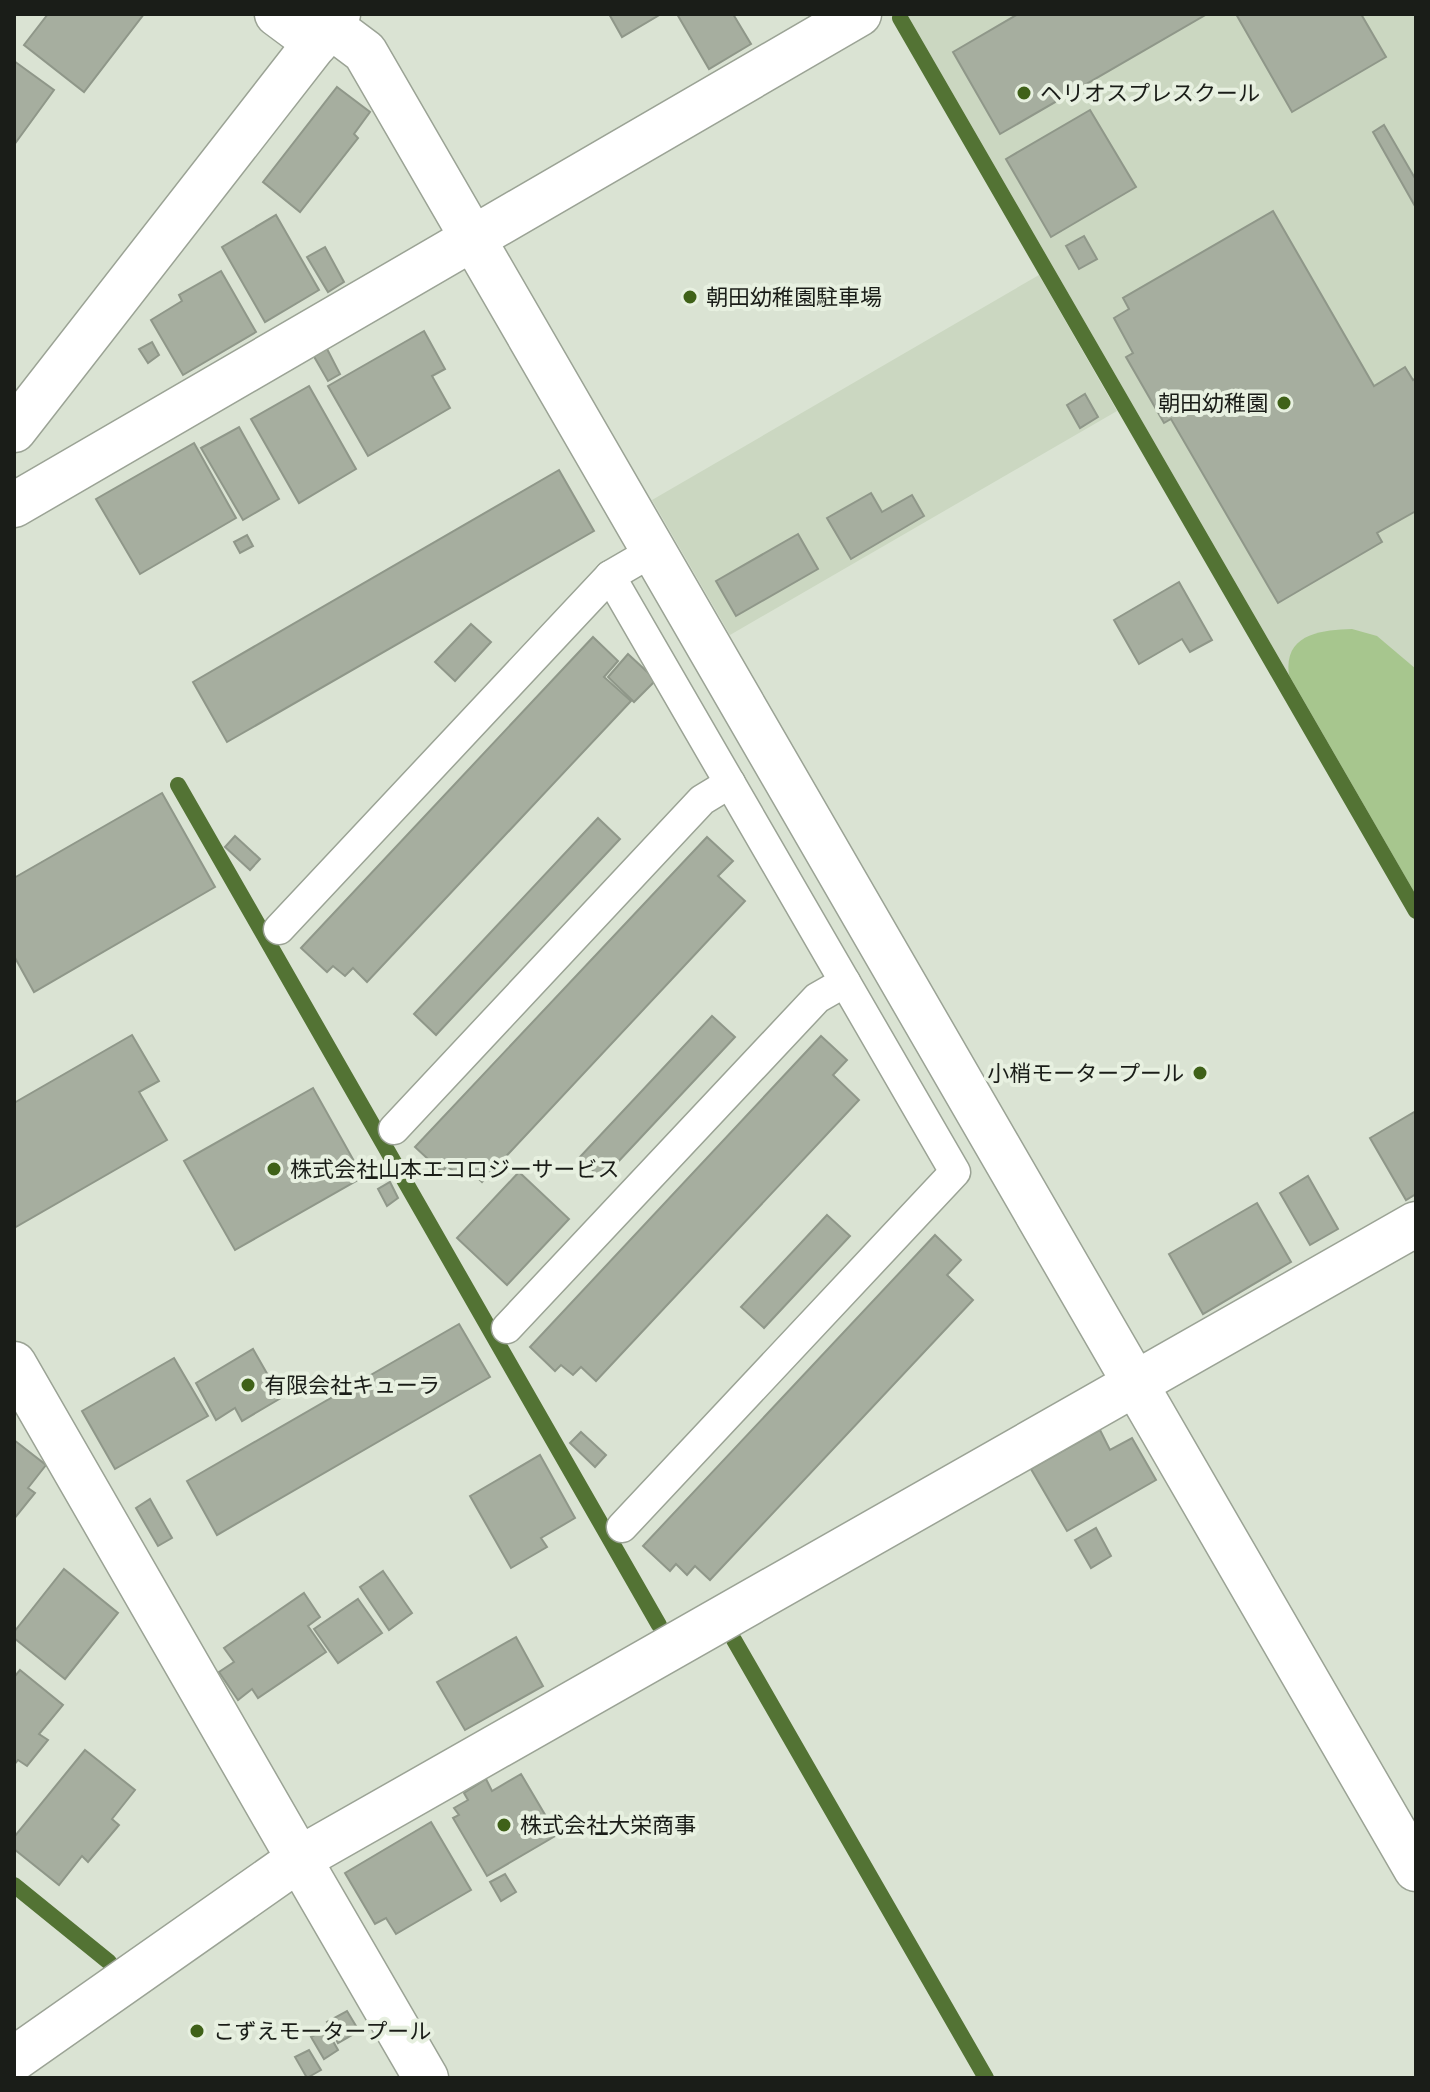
<svg xmlns="http://www.w3.org/2000/svg" width="1430" height="2092" font-family="'Sofia Sans Condensed','Noto Sans JP',sans-serif">
<style>
.built{fill:#cbd7c1}
.green{fill:#a7c68e}
.lines{fill:none;stroke-linecap:round;stroke-linejoin:round}
.stream{stroke:#537334;stroke-width:16}
.building{fill:#a6ae9f;stroke:#8f9789;stroke-width:2}
.service-casing{stroke:#9ba395;stroke-width:33}
.minor-casing{stroke:#9ba395;stroke-width:47}
.tertiary-casing{stroke:#9ba395;stroke-width:47}
.service{stroke:#fff;stroke-width:30}
.minor{stroke:#fff;stroke-width:44}
.tertiary{stroke:#fff;stroke-width:44}
.poi-dot{fill:#3f6118;stroke:#e7f0e0;stroke-width:3}
.labels{text-anchor:middle;stroke-width:8;stroke-linejoin:round;paint-order:stroke}
.poi-label{font-size:22px;fill:#1a1d18;stroke:#e7f0e0;text-anchor:start}
</style>
<rect width="100%" height="100%" fill="#dae3d3"/>
<g class="built">
<polygon points="907,14 1416,14 1416,895 1289,675"/>
<polygon points="1039,275 1117,411 730,635 652,500"/>
</g>
<path class="green" d="M 1352,629 L 1377,636 L 1416,669 L 1416,895 L 1289,675 C 1283,634 1321,630 1352,629 Z"/>
<g class="lines">
<g class="stream">
<polyline points="900,18 1416,911"/>
<polyline points="178,785 659,1625"/>
<polyline points="734,1640 986,2078"/>
<polyline points="14,1885 109,1962"/>
</g>
</g>
<g class="building">
<polygon points="48,14 144,14 84,92 24,45"/>
<polygon points="609,14 661,14 622,37"/>
<polygon points="677,14 733,14 751,44 709,69"/>
<polygon points="1018,14 1207,14 1000,134 953,52"/>
<polygon points="1236,14 1361,14 1386,57 1292,112"/>
<polygon points="14,61 54,90 14,145"/>
<polygon points="337,87 370,112 354,134 358,138 300,212 263,182"/>
<polygon points="1090,110 1136,187 1051,237 1006,159"/>
<polygon points="1384,125 1416,180 1416,208 1373,132"/>
<polygon points="1273,211 1374,386 1405,367 1413,380 1416,378 1416,511 1377,533 1382,542 1278,603 1171,419 1164,423 1126,357 1133,353 1114,318 1129,309 1123,298"/>
<polygon points="276,215 319,290 265,322 222,247"/>
<polygon points="1084,236 1097,259 1079,269 1066,246"/>
<polygon points="325,247 344,282 328,292 307,257"/>
<polygon points="221,271 256,332 183,375 151,320 182,301 179,295"/>
<polygon points="424,331 445,369 432,376 450,408 368,456 328,386"/>
<polygon points="152,342 159,355 148,363 139,349"/>
<polygon points="325,345 340,374 328,381 312,353"/>
<polygon points="309,386 356,469 299,503 251,419"/>
<polygon points="1085,394 1098,417 1080,428 1067,405"/>
<polygon points="239,427 279,499 243,520 201,448"/>
<polygon points="194,443 236,518 140,574 96,499"/>
<polygon points="559,470 594,531 227,742 193,682"/>
<polygon points="871,493 882,512 912,495 924,516 851,559 827,518"/>
<polygon points="798,534 818,569 736,616 716,581"/>
<polygon points="247,535 253,546 240,553 234,542"/>
<polygon points="1179,582 1212,640 1190,652 1182,639 1139,664 1114,620"/>
<polygon points="471,624 491,642 455,681 435,662"/>
<polygon points="593,637 618,661 604,677 631,701 367,982 353,968 345,976 333,966 327,972 301,948"/>
<polygon points="628,654 656,680 634,702 608,677"/>
<polygon points="162,793 215,887 34,992 14,956 14,878"/>
<polygon points="598,818 620,839 436,1035 414,1014"/>
<polygon points="235,836 260,859 250,870 225,847"/>
<polygon points="707,837 733,861 718,876 745,901 482,1182 467,1167 459,1176 447,1166 442,1172 415,1147"/>
<polygon points="712,1016 735,1037 602,1179 579,1158"/>
<polygon points="132,1035 159,1081 139,1092 167,1140 14,1228 14,1103"/>
<polygon points="821,1036 847,1060 833,1075 859,1100 596,1381 581,1367 573,1375 561,1365 555,1371 530,1347"/>
<polygon points="313,1088 363,1177 235,1250 184,1161"/>
<polygon points="1416,1111 1416,1194 1406,1200 1370,1138"/>
<polygon points="519,1172 569,1219 507,1285 457,1238"/>
<polygon points="1308,1176 1338,1229 1310,1245 1280,1193"/>
<polygon points="390,1182 398,1198 387,1206 378,1189"/>
<polygon points="1257,1203 1291,1262 1203,1314 1169,1254"/>
<polygon points="827,1215 850,1236 764,1328 741,1307"/>
<polygon points="935,1235 961,1260 947,1275 973,1300 710,1580 695,1566 687,1575 676,1564 670,1571 643,1546"/>
<polygon points="459,1324 490,1377 217,1535 187,1481"/>
<polygon points="253,1349 281,1398 242,1421 235,1408 216,1420 196,1383"/>
<polygon points="174,1358 208,1416 115,1469 82,1411"/>
<polygon points="1100,1430 1110,1450 1132,1438 1156,1480 1067,1531 1031,1469"/>
<polygon points="581,1432 606,1455 595,1467 570,1443"/>
<polygon points="14,1440 46,1465 28,1488 35,1493 14,1519"/>
<polygon points="540,1455 575,1518 541,1538 547,1547 511,1568 470,1496"/>
<polygon points="150,1499 172,1538 158,1546 136,1508"/>
<polygon points="1096,1528 1111,1556 1091,1568 1075,1540"/>
<polygon points="64,1569 118,1613 65,1679 14,1638 14,1632"/>
<polygon points="383,1571 412,1613 389,1630 360,1587"/>
<polygon points="304,1593 320,1617 308,1626 326,1652 258,1698 252,1689 238,1700 219,1672 234,1662 224,1648"/>
<polygon points="358,1599 382,1633 338,1663 314,1629"/>
<polygon points="516,1637 543,1686 465,1730 437,1682"/>
<polygon points="20,1670 63,1705 39,1734 48,1740 27,1766 18,1760 14,1765 14,1677"/>
<polygon points="85,1750 135,1790 112,1819 119,1825 88,1862 82,1856 59,1885 14,1849 14,1837"/>
<polygon points="521,1774 557,1835 487,1876 453,1818 459,1815 454,1808 468,1800 464,1793 486,1779 492,1791"/>
<polygon points="431,1822 471,1890 396,1934 386,1918 375,1924 345,1873"/>
<polygon points="505,1874 516,1892 501,1901 490,1882"/>
<polygon points="347,2011 359,2031 338,2043 327,2022"/>
<polygon points="326,2029 338,2050 324,2059 311,2037"/>
<polygon points="309,2050 321,2070 307,2078 295,2057"/>
</g>
<g class="lines">
<defs>
<g id="service">
<polyline points="610,576 955,1172 622,1527"/>
<polyline points="279,929 610,576 653,551"/>
<polyline points="394,1129 702,800 730,783"/>
<polyline points="507,1328 817,998 845,982"/>
</g>
<g id="minor">
<polyline points="277,14 316,43"/>
<polyline points="329,25 365,52 1416,1869"/>
<polyline points="14,505 859,14"/>
<polyline points="299,1859 426,2078"/>
<polyline points="14,2059 299,1859 1416,1224"/>
</g>
<g id="tertiary">
<polyline points="14,430 338,14"/>
<polyline points="14,1364 299,1859"/>
</g>
</defs>
<use href="#service" class="service-casing"/>
<use href="#minor" class="minor-casing"/>
<use href="#tertiary" class="tertiary-casing"/>
<use href="#service" class="service"/>
<use href="#minor" class="minor"/>
<use href="#tertiary" class="tertiary"/>
</g>
<g class="poi-dot">
<circle cx="1024" cy="93" r="8"/>
<circle cx="690" cy="297" r="8"/>
<circle cx="1284" cy="403" r="8"/>
<circle cx="1200" cy="1073" r="8"/>
<circle cx="274" cy="1169" r="8"/>
<circle cx="248" cy="1385" r="8"/>
<circle cx="504" cy="1825" r="8"/>
<circle cx="197" cy="2031" r="8"/>
</g>
<g class="labels">
<g class="poi-label">
<text x="1040" y="101">ヘリオスプレスクール</text>
<text x="706" y="305">朝田幼稚園駐車場</text>
<text x="1268" y="411" text-anchor="end">朝田幼稚園</text>
<text x="1184" y="1081" text-anchor="end">小梢モータープール</text>
<text x="290" y="1177">株式会社山本エコロジーサービス</text>
<text x="264" y="1393">有限会社キューラ</text>
<text x="520" y="1833">株式会社大栄商事</text>
<text x="213" y="2039">こずえモータープール</text>
</g>
</g>
<rect width="1430" height="2092" fill="none" stroke="#1a1d18" stroke-width="32"/>
</svg>
